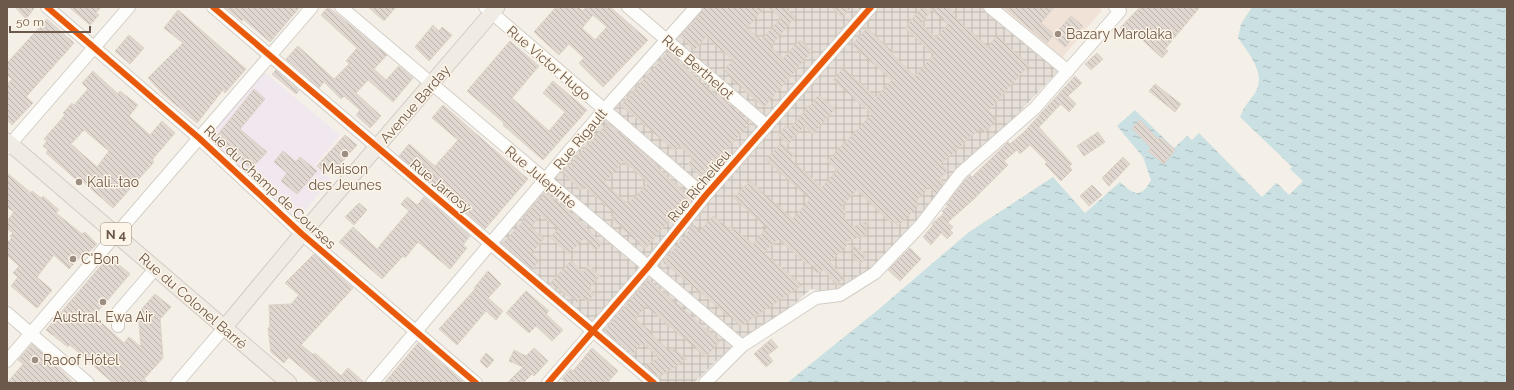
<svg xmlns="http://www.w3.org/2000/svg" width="1514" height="390" font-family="Raleway,sans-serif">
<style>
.commercial{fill:#f1e2d8}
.industrial{fill:url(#industrial-grid)}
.education{fill:#f1e7ef}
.water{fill:url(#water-ripples)}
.pier{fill:#f4f0e7}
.building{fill:url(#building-back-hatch);stroke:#dcd3ca;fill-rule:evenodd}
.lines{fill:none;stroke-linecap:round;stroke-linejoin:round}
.minor-casing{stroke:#d2cdc6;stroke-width:14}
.major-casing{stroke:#d3cbc5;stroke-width:17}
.minor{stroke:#fdfdfb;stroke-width:12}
.major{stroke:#f0ece4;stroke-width:15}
.cycleway-casing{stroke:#fdf5e7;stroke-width:8}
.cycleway{stroke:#e8590c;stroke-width:6}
.poi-dot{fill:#9c8e82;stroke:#fdf5e7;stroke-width:1.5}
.labels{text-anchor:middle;stroke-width:3;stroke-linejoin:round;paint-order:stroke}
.shield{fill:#fdf5e7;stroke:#98887a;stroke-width:1}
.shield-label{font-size:13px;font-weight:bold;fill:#6d594b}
.poi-label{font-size:14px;fill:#6d594b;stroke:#fdf5e7;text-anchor:start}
.street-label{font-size:14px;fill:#6d594b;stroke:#fdf5e7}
</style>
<defs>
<pattern id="industrial-grid" width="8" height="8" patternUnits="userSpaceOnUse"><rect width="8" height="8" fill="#e5dfd8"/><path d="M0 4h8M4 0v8" fill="none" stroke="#beb8b1"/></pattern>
<pattern id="water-ripples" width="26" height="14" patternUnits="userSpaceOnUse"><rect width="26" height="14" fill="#cbe0e2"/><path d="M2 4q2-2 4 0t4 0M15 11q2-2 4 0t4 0" fill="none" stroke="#a9b9b9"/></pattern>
<pattern id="building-back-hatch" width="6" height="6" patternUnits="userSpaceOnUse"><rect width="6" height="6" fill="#e0d8d0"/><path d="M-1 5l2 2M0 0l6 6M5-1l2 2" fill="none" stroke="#bab2ab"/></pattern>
</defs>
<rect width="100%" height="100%" fill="#f4f0e7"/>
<polygon class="commercial" points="1001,7 1098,7 1102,10 1062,58"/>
<polygon class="industrial" points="702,7 986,7 1060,69 950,185 886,258 832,294 811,289 778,318 718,359 694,383 655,383 491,251"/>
<polygon class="education" points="263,71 340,135 315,165 331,179 298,219 205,139"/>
<path class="water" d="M 1252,7 L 1507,7 L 1507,383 L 787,383 L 879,309 L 969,232 L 1053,177 L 1085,213 L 1120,182 C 1134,195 1141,199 1151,180 L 1143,157 L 1117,126 L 1135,110 L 1174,148 L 1187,136 L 1192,140 L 1199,133 L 1262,197 L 1292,167 L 1240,117 C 1244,107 1249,101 1255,93 C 1267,74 1249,54 1238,38 L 1241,24 Z"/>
<polygon class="pier" points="1290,169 1303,181 1289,195 1276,182"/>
<g class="building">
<polygon points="15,7 35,7 26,19"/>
<polygon points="69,7 101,7 96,13 99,15 90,25"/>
<polygon points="225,7 300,7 270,42 243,19 242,21"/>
<polygon points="328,7 387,55 374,69 386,80 399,66 413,78 393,102 368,80 356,93 381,116 370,128 356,115 360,110 344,96 341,99 324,82 319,88 286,59 298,46 334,79 349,64 346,61 357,48 321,15"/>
<polygon points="368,7 396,7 384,21"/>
<path d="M 556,7 L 578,7 L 583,11 L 585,8 L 583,7 L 610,7 L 648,40 L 603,87 L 579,63 L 584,58 L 569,44 L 559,55 L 534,32 ZM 593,15 L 607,27 L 595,40 L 582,28 Z"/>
<polygon points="703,7 765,7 747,28 761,40 781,18 768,7 784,7 795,17 770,47 783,58 800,40 812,51 764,107 731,79 724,69 733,60 714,44 706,37 695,50 680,36 702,12"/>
<polygon points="831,7 851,7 842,17"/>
<polygon points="922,7 930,12 921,24 936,37 948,24 928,7 948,7 954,13 952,15 988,47 997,36 1029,65 988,111 997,119 984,133 979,129 941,164 948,171 940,179 944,183 936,194 929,187 916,201 919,205 898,226 893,221 891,223 857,190 841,207 847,213 843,217 853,227 871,220 865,226 867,230 865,235 844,242 848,244 830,262 844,278 836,285 824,270 817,273 809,263 808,265 778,239 764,253 802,285 741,326 663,262 694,225 700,231 713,216 729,229 731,227 753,244 767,228 734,198 750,181 793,219 810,199 766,160 781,143 794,155 790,159 822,187 837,170 827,161 872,114 833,80 843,68 876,97 892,80 852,45 867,28 893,52 892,54 915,76 934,55 905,28"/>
<polygon points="1004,7 1054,7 1041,23 1054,34 1047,43"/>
<polygon points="1140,7 1200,7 1165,49 1168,51 1162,58 1135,33 1131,38 1120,28"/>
<polygon points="178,10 246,69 225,93 223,90 197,123 163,94 148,78 183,43 164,28"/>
<polygon points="1071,16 1083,26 1065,47 1053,36"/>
<polygon points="47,19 74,43 26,97 33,103 12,125 7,120 7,85 12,79 7,75 7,63"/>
<polygon points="433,25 439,31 442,27 452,35 429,61 415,47"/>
<polygon points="129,35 144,48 130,64 115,51"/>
<polygon points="510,41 539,66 512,98 549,131 565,112 543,93 553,81 587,110 543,160 503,125 504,123 467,91"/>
<polygon points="668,52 716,96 718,94 750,124 701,176 688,164 693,158 680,146 675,151 621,105"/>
<polygon points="1097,53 1103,59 1091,70 1085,64"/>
<polygon points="276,70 299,91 296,94 272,74"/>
<path d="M 93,71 L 118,94 L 120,91 L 138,105 L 129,116 L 150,135 L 162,121 L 175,133 L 152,160 L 154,162 L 113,208 L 81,180 L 79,182 L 46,153 L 48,150 L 43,146 L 47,141 L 44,139 L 65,115 L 63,113 L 72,103 L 74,105 L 88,89 L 82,83 ZM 84,130 L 109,151 L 97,167 L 71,144 Z"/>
<polygon points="1075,76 1082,83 1068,96 1076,104 1069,112 1061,104 1039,127 1072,164 1069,166 1072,170 1061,181 1045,164 1047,162 1030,145 1020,154 1017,150 1004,161 1008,165 974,199 948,222 953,227 950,230 953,233 947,239 941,233 931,245 923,237 933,225 932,224 944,213 942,211 948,206 946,205 964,181 970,175 972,177 1008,142 1010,144 1024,132"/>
<polygon points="1155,84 1181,104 1175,112 1149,91"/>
<polygon points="254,89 265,99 240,129 267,152 251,169 215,138"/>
<polygon points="819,95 835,109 813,134 804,126 788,144 778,135 786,126 789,129"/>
<polygon points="443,105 528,179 485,229 399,156 409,144 435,166 458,140 432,118"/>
<polygon points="1140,120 1158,139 1160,137 1175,150 1164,164 1148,151 1151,148 1132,128"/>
<path d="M 608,123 L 660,167 L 658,168 L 689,197 L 645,249 L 611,218 L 615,214 L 584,186 L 581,190 L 562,173 ZM 624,161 L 648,183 L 632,200 L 630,198 L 626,202 L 604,183 Z"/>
<polygon points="1098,132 1105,142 1084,156 1077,146"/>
<polygon points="345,135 357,145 335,170 332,167 326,174 317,166"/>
<polygon points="283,151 296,162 300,157 317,171 297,194 281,181 287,173 274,162"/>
<polygon points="1123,157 1130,164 1109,186 1102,178"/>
<polygon points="7,173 31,193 32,191 41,198 43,196 59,210 56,213 82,234 85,232 97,244 86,255 84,253 69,269 54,255 37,277 52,290 37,308 11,286 18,277 13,273 19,266 7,255 7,243 12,238 10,236 13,233 7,229 7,221 14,212 7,207"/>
<polygon points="1092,185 1102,195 1089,206 1080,196"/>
<polygon points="545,192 572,214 573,213 602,244 596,250 584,238 568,254 550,237 558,229 541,215 531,227 544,239 531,253 539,261 532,269 502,244 526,218 524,216"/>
<polygon points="407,197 417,205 424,197 470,236 463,245 467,248 450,269 418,242 405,258 403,256 382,279 339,242 353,227 377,249 409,211 401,204"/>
<polygon points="359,203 367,210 354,225 345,217"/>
<polygon points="853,246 865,253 865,258 862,262 858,262 854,259"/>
<polygon points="910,248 921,259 900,281 888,270"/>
<polygon points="314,254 353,288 301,345 314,355 315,353 341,376 348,368 365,383 319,383 289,357 284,363 271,352 268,328 270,327 269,305 291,304 299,295 285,283"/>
<polygon points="109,256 130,274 94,316 124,343 129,337 141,347 138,313 155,294 171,307 160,319 163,358 144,379 148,383 113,383 70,345 68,347 46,330"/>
<polygon points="571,261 583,272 589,265 600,276 590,287 591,288 590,290 594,294 587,302 582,297 577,302 550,283"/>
<polygon points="488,271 501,284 488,298 503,311 496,320 486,311 457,345 439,329 475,289 474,288"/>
<polygon points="648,279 720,341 706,357 646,306 635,319 653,333 651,335 669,350 672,348 687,359 659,377 645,366 659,357 644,344 641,344 633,354 604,331"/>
<polygon points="526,291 549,311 546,314 563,330 552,341 536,326 529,333 506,313"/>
<polygon points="771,339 778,347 768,355 773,361 766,367 754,354"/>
<polygon points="418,343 464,383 384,383"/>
<polygon points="32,344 52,362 74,383 7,383 23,364 18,360"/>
<polygon points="534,348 548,361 534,376 532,374 523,383 507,383 523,367 509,361 514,350 526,356"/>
<polygon points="592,348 618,371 607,383 566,383 562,379 571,369 573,371"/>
<polygon points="486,353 494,360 487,368 480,361"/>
</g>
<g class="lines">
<defs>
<g id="minor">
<polyline points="47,7 199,138 302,234 476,383"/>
<polyline points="213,7 654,383"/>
<polyline points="341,7 742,346"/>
<polyline points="485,7 705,196"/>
<polyline points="628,7 767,126"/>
<polyline points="990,7 1068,71"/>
<polyline points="7,148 129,7"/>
<polyline points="7,313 88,383"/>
<polyline points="118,326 118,312 155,269"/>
<polyline points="7,361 312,7"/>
<polyline points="177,383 224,328"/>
<polyline points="372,383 604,110 696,7"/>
<polyline points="548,383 648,267 705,196 871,7"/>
<polyline points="705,383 742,346 816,298 840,295 875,273 921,225 961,173 1035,108 1120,11 1115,7"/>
</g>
<g id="major">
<polyline points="7,141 289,383"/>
<polyline points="224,328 302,234 497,7"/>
</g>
</defs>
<use href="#minor" class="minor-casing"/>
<use href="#major" class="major-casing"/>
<use href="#minor" class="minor"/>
<use href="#major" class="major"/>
<defs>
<g id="cycleway">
<polyline points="47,7 199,138 302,234 476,383"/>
<polyline points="213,7 654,383"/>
<polyline points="548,383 648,267 705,196 871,7"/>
</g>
</defs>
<use href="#cycleway" class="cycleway-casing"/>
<use href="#cycleway" class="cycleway"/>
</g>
<g class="poi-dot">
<circle cx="1058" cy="34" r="4"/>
<circle cx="345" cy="154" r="4"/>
<circle cx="79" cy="182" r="4"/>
<circle cx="73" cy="259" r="4"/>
<circle cx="103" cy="302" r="4"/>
<circle cx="35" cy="360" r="4"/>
</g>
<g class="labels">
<rect class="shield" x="101" y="223" width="30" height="22" rx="3"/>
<g class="shield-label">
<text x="116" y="239">N 4</text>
</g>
<g class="poi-label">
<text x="1066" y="39">Bazary Marolaka</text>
<text x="345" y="174" text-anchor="middle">Maison<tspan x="345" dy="16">des Jeunes</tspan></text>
<text x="87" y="187">Kali...tao</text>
<text x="81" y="264">C'Bon</text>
<text x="103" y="322" text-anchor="middle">Austral, Ewa Air</text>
<text x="43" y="365">Raoof Hôtel</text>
</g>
<g class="street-label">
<text transform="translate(549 63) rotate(41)" y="5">Rue Victor Hugo</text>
<text transform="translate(698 67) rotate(41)" y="5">Rue Berthelot</text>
<text transform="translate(415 104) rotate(-49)" y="5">Avenue Barday</text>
<text transform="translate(580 139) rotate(-50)" y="5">Rue Rigault</text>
<text transform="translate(541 177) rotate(40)" y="5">Rue Julepinte</text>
<text transform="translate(441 186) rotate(40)" y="5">Rue Jarrosy</text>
<text transform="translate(699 186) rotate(-50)" y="5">Rue Richelieu</text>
<text transform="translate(270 187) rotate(43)" y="5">Rue du Champ de Courses</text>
<text transform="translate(193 301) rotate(41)" y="5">Rue du Colonel Barré</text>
</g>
</g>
<rect width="1514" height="390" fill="none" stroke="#6d594b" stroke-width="16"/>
<path d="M10 26v6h80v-6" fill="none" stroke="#6d594b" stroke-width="2"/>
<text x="16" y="26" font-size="12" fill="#6d594b" stroke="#fdf5e7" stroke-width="3" paint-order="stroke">50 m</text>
</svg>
